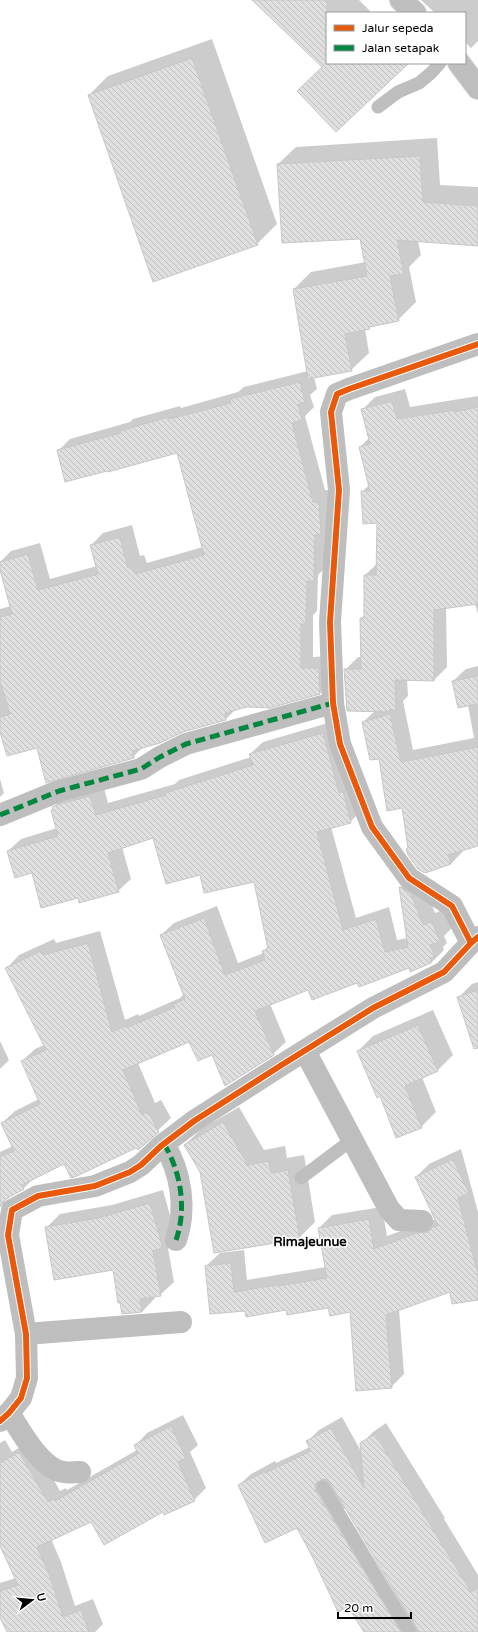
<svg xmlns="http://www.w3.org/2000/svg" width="478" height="1632" font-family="'Varela Round',sans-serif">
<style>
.shadow{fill:#0003;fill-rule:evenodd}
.building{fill:url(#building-back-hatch);stroke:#c7c7c7}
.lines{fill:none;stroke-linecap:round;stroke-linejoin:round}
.highway-casing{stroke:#dbdbdb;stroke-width:24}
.lane{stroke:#bebebe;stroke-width:13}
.street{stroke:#bebebe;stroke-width:22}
.highway{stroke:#bebebe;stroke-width:22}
.quiet{stroke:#00873e;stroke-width:5;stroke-dasharray:10 5;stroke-linecap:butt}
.cycleway-casing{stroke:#fff;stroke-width:8}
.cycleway{stroke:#e8590c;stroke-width:6}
.labels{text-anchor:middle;stroke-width:3;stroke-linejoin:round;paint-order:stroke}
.quarter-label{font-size:13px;font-weight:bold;fill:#000;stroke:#fff}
</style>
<defs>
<pattern id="building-back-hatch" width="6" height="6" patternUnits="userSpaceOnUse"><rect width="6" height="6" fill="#dfdfdf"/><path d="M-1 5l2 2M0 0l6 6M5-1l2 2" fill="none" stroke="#bebebe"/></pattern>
</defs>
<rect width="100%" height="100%" fill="#fff"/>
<g class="shadow">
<polygon points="254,0 359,0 372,13 327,13 327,63 407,63 323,67"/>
<polygon points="421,0 478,0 478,41 471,48 465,42 465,13 435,13"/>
<polygon points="212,39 277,224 257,244 89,95 108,76"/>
<polygon points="437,138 440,185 478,187 478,245 418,241 421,255 409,267 416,302 398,320 373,325 369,328 365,329 369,353 351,370 314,377 317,389 310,395 314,407 305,416 325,490 331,490 325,568 318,575 317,611 313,615 313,657 331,656 332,681 320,693 236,709 226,719 182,731 144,746 133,757 38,747 0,728 0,609 11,606 0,562 11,551 40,543 50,579 97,566 91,545 103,533 132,525 140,556 144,555 147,563 203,547 178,451 58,451 70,439 130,422 133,419 180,406 181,408 238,392 244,387 308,371 294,289 311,272 366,262 361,238 278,164 296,147"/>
<polygon points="405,389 410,407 478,396 478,614 475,604 446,607 447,667 434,680 407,679 408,696 403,701 413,750 474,738 468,705 453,681 466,669 478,666 478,845 463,849 463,851 451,864 409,848 403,807 363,722 375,711 345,670 358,657 361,657 361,619 365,615 365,575 378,563 378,522 362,492 370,484 360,447 369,438 362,410 375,397"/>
<polygon points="335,721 363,809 350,822 331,827 356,918 389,907 397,940 408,938 400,888 413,875 423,881 435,913 445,909 452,928 444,936 447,943 443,947 444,950 431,963 411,970 409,967 358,982 309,989 270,1004 286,1042 273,1054 213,1054 190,1040 138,1063 155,1103 161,1100 171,1118 138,1149 137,1146 65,1163 34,1178 23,1189 11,1195 0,1206 0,1152 13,1146 2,1123 15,1111 39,1099 22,1061 35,1049 44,1045 7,968 19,955 54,939 56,943 100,931 125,1020 138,1014 139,1016 180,998 184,994 161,935 174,923 217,906 238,963 264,953 263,951 268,947 255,880 200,874 154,836 122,847 131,879 118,891 78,897 33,872 8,851 21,839 57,828 54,807 66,795 103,784 108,803 175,784 179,780 251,757 250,754 263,742"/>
<polygon points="0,779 4,793 0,797"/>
<polygon points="478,982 478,1032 458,998 472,984"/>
<polygon points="433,1010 453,1055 437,1071 422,1077 436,1112 421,1127 380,1095 358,1051 373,1036"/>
<polygon points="0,1041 9,1060 0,1069"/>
<polygon points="239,1107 264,1150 285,1146 287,1158 304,1155 315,1222 299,1238 201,1171 185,1145 201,1129"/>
<polygon points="461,1149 478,1212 478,1299 450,1291 399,1309 404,1374 391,1387 351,1311 329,1307 245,1310 206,1266 220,1253 244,1250 247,1280 326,1267 319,1228 332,1215 382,1207 387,1236 431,1220 436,1220 416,1177 429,1164"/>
<polygon points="163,1190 175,1234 167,1242 174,1282 160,1295 155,1296 155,1298 142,1312 113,1269 46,1228 60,1214 112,1205"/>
<polygon points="183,1415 198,1445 190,1452 206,1488 194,1500 164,1511 91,1520 51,1539 61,1562 75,1606 93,1599 103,1624 95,1632 8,1632 0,1616 0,1583 16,1578 0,1543 0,1443 5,1440 12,1452 32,1440 60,1491 66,1488 67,1490 137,1450 135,1446 147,1433"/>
<path d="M 342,1417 L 362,1453 L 361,1444 L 373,1432 L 386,1423 L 445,1518 L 444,1519 L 478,1575 L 478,1632 L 366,1632 L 313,1556 L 296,1527 L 239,1485 L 251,1474 L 275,1461 L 276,1463 L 310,1447 L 307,1442 L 319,1430 ZM 346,1508 L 408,1611 L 407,1612 L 344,1509 Z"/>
</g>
<g class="building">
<polygon points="252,0 327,0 327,63 409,63 336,132 297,91 322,67"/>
<polygon points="192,58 258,245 153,282 88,95"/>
<polygon points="420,156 423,202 478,206 478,246 397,240 404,274 390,276 399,321 369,327 370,329 345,334 352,371 308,379 293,289 367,276 360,239 282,243 277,164"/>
<polygon points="300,382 305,402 298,404 302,420 292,423 313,502 319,502 321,534 315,535 314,581 307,581 306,624 301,624 301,668 319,668 320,694 270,708 247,707 225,713 226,720 183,732 160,743 132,751 134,758 46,783 37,748 7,756 0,732 0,717 10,714 0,681 0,617 12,614 0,570 0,562 28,554 38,590 98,574 90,545 120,537 128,568 132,567 135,574 204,555 177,453 108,472 107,471 65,482 57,450 121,433 120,431 168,417 169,419 231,403 230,399"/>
<polygon points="392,401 397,419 455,410 455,412 478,407 478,604 434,610 434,681 395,680 396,710 389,710 390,712 347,711 344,669 361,669 360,618 364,618 364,575 376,575 377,523 363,524 361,491 370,491 359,447 370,444 361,409"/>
<polygon points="478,676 478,704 458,708 452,681"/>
<polygon points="390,714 401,762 478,747 478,846 448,855 451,864 425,873 418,869 408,855 406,849 408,848 402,808 387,811 379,759 370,760 362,722"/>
<polygon points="323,733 339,793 343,791 351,823 317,832 343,930 376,919 385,952 408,947 399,887 401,887 411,894 423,925 432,921 440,942 430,945 435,957 430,958 431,963 410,972 409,968 359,987 357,983 312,1000 308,990 255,1011 274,1055 225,1086 212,1055 198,1061 189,1042 123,1070 142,1115 148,1112 159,1132 138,1150 136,1148 77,1176 71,1178 64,1164 22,1185 24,1189 6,1199 0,1207 0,1157 14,1151 1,1123 40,1104 21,1061 46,1050 5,968 41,951 43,955 88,943 112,1032 125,1026 126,1028 175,1007 173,1004 185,999 160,935 204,918 225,975 265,960 262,951 268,949 254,882 204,893 200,875 166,884 153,838 108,853 119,892 79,903 78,898 41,908 32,873 15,878 7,851 58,836 51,810 53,810 52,807 63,803 90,796 96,815 166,795 165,793 253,765 249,754"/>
<polygon points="478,990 478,1048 474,1049 457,997"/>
<polygon points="418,1025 438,1071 405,1086 422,1128 396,1138 380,1096 377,1098 357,1051"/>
<polygon points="223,1122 248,1165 269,1161 271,1173 288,1170 300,1239 214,1253 200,1172 184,1145"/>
<polygon points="453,1159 469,1193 458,1198 478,1274 478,1300 452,1304 450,1292 386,1315 392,1388 356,1391 350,1312 330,1316 328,1308 287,1315 286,1310 246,1317 245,1311 210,1314 205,1266 231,1263 234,1292 277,1285 277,1286 327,1278 318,1228 369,1219 374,1249 416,1233 428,1232 433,1227 438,1226 415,1177"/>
<polygon points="150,1203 163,1248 153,1251 161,1296 140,1299 142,1312 122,1314 120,1303 118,1303 113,1270 54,1280 45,1227 98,1218"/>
<polygon points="171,1426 186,1458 178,1462 195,1501 164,1515 163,1512 104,1545 91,1522 37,1547 49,1574 63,1617 81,1610 89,1632 7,1632 0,1618 0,1591 18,1585 0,1546 0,1463 19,1452 48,1502 54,1499 55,1501 138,1454 134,1445"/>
<polygon points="331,1428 364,1488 360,1443 375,1434 471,1592 478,1588 478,1632 418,1632 417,1628 330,1483 327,1480 323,1479 316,1483 315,1487 316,1491 401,1632 364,1632 348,1607 338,1612 312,1556 297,1528 265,1543 238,1485 264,1472 265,1473 311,1451 306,1441"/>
</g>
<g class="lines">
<defs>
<g id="highway">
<polyline points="401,0 415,13"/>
<polyline points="459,63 478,88"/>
</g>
</defs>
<use href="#highway" class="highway-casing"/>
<g class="lane">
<polyline points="378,107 398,92 419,83 431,73 440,63"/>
<polyline points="301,1178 353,1139"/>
<polyline points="323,1487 380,1584 410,1632"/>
</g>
<g class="street">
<polyline points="0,815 59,791 141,769 160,757 186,744 333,703"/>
<polyline points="471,943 452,906 409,878 372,827 340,744 333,703 330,622 339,490 331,412 337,394 349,389 478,344"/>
<polyline points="305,1051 389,1209 399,1220 422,1221"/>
<path d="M 164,1144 C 181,1172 187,1209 176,1240"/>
<polyline points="26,1334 181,1322"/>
<path d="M 9,1413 C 21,1431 41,1470 64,1472 C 69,1473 74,1472 80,1472"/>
<polyline points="0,1421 9,1413 21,1398 27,1378 26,1334 8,1235 12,1210 38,1196 95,1186 130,1172 141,1165 161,1146 194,1121 280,1066 373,1008 444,972 471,943 478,937"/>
</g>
<use href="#highway" class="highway"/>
<g class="quiet">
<polyline points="0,815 59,791 141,769 160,757 186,744 333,703"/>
<path d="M 164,1144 C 181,1172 187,1209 176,1240"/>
</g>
<defs>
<g id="cycleway">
<polyline points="471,943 452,906 409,878 372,827 340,744 333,703 330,622 339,490 331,412 337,394 349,389 478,344"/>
<polyline points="0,1421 9,1413 21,1398 27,1378 26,1334 8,1235 12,1210 38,1196 95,1186 130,1172 141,1165 161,1146 194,1121 280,1066 373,1008 444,972 471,943 478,937"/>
</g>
</defs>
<use href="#cycleway" class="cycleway-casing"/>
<use href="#cycleway" class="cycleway"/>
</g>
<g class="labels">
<g class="quarter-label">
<text x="310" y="1246">Rimajeunue</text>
</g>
</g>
<rect x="326" y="12" width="140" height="52" fill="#ffffff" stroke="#999999"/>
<rect x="334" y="25" width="20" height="6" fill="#e8590c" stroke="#999999"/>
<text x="362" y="32" font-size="12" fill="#000000">Jalur sepeda</text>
<rect x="334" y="45" width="20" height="6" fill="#00873e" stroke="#999999"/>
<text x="362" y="52" font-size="12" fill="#000000">Jalan setapak</text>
<g transform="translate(32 1600) rotate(74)" stroke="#ffffff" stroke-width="3" paint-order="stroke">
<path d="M0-3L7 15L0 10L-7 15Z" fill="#000000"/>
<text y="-6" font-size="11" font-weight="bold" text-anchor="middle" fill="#000000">U</text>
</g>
<path d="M338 1612v6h73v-6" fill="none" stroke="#000000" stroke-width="2"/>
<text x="344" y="1612" font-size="12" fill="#000000" stroke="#ffffff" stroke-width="3" paint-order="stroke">20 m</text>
</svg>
